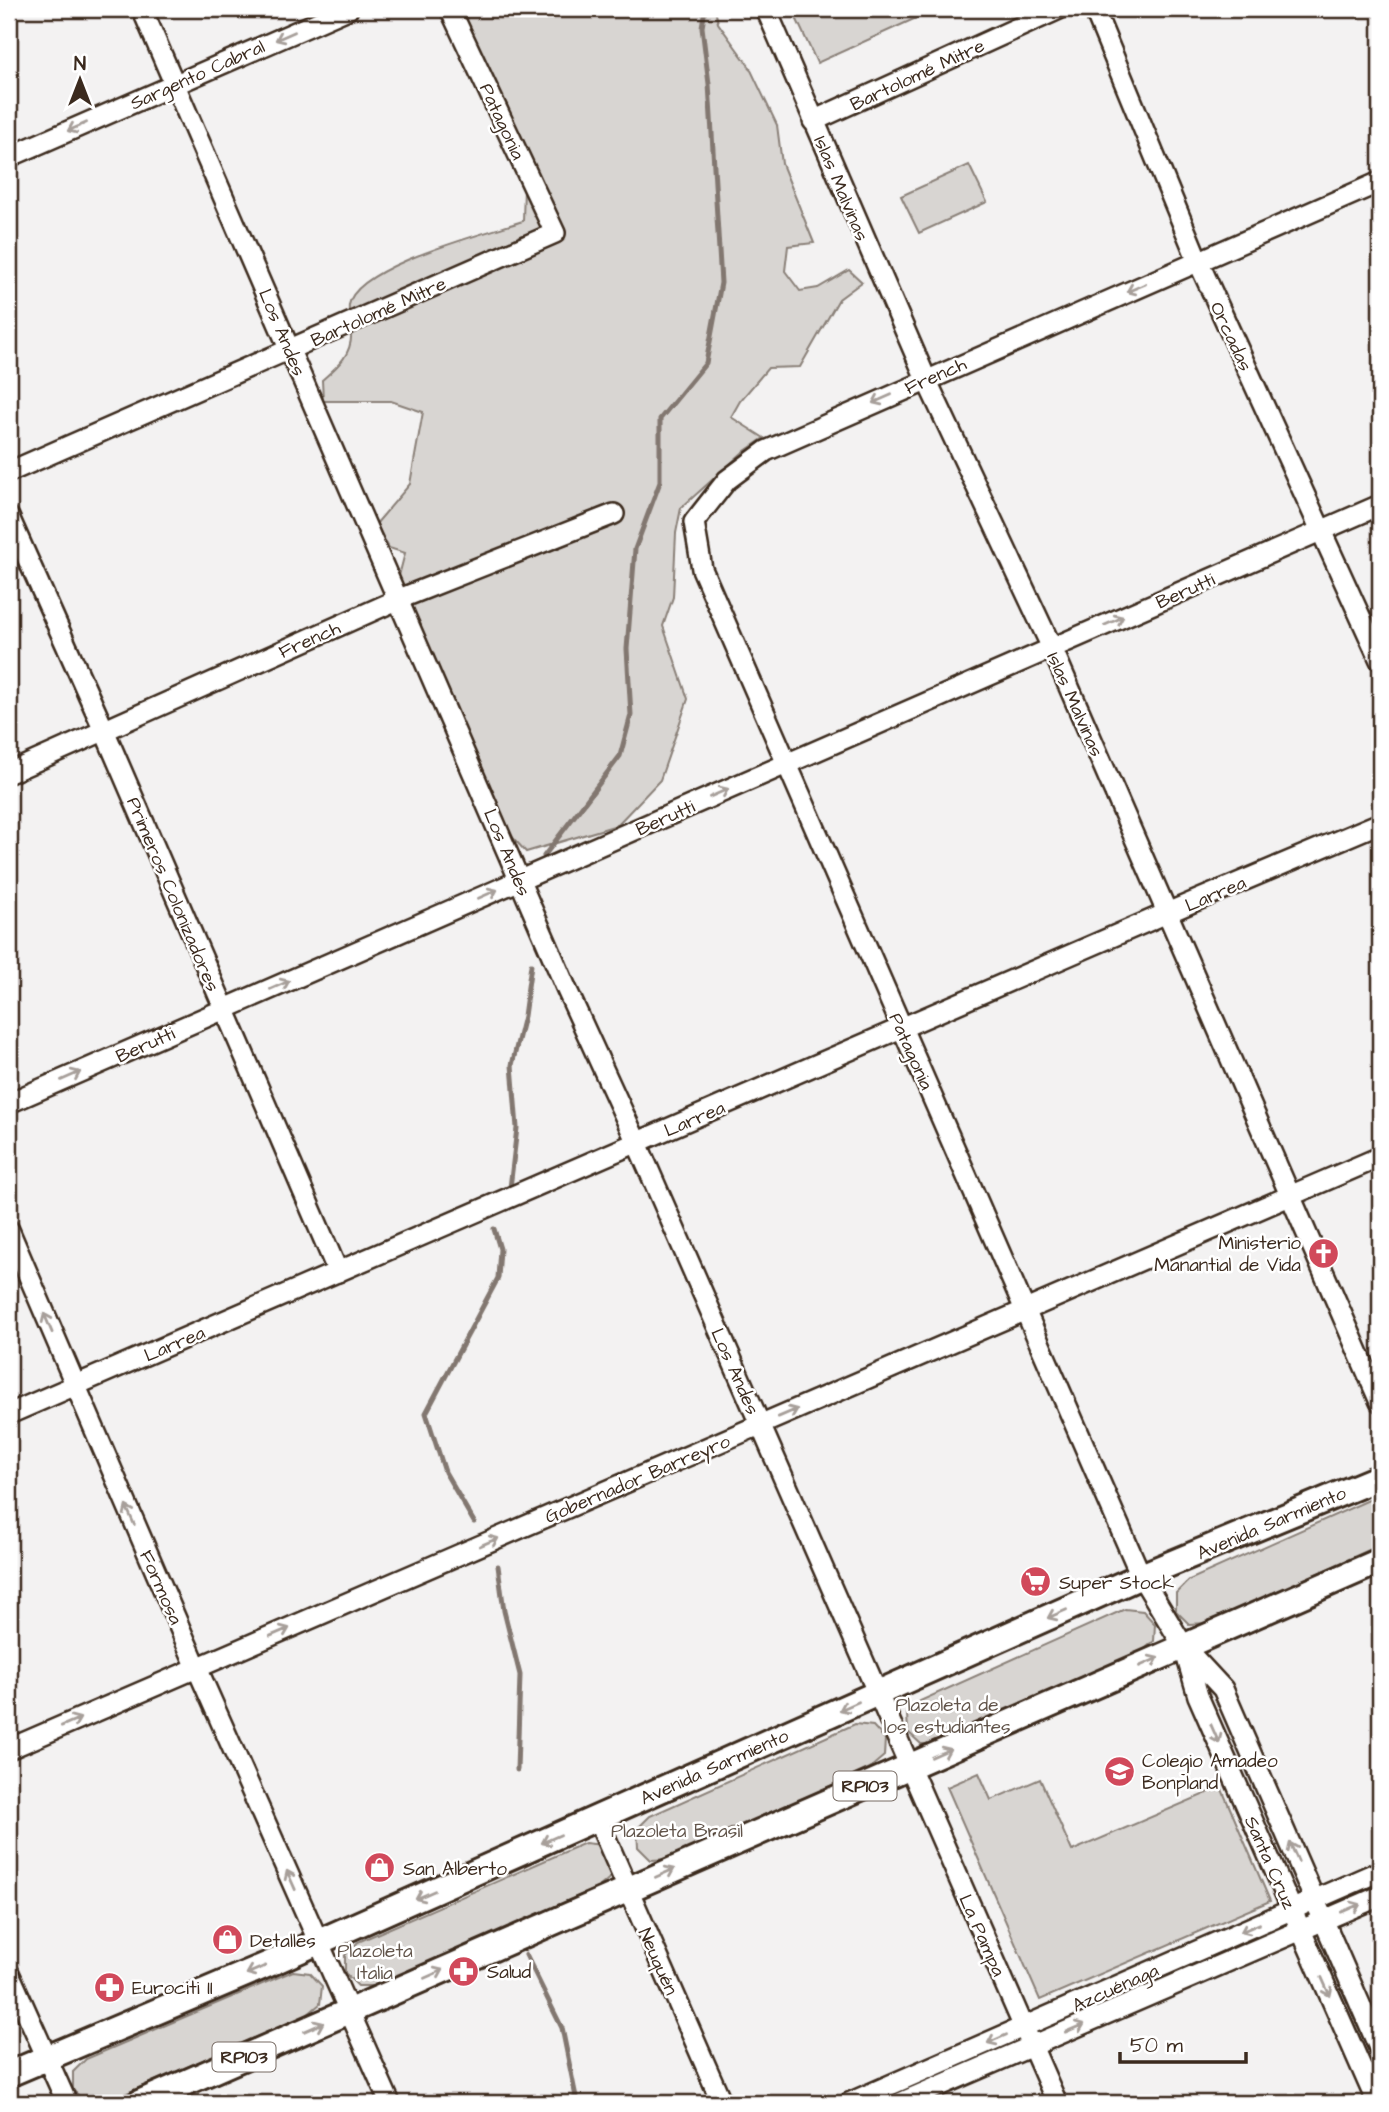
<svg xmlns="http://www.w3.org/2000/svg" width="1389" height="2112" font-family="'Architects Daughter',sans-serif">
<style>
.green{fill:#d8d5d2;stroke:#8a8078;stroke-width:2}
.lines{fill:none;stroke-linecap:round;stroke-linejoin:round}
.stream{stroke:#827770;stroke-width:5}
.minor-casing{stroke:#3b2a1e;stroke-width:24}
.major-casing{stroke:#3b2a1e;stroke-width:30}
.minor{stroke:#fff;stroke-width:19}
.major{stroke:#fff;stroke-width:24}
.oneway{stroke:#a79f9a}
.labels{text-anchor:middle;stroke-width:5;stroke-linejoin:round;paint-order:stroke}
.shield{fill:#fff;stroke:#766a62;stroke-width:2}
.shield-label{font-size:18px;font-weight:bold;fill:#3b2a1e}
.street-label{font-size:19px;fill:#3b2a1e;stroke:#fff}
.poi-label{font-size:19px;fill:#3b2a1e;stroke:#fff;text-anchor:start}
.park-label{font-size:19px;fill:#62554b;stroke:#fff}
</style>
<rect width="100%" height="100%" fill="#f3f2f2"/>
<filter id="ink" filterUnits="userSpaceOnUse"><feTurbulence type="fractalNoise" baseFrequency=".0143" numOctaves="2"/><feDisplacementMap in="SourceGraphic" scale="14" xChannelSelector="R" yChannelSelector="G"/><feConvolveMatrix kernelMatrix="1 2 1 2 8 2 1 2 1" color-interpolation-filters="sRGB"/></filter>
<g filter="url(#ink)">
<g class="green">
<path d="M 462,9 L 715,9 L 718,23 L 749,66 L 777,125 L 782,164 L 814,243 L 788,246 L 785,271 L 800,291 L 818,288 L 849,270 L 862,282 L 839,299 L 800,367 L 768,368 L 740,401 L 731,417 L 764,438 L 742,453 L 681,508 L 676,533 L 673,597 L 663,626 L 688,699 L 660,780 L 617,825 L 526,852 L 504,828 L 459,717 L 429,650 L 399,576 L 405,553 L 389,548 L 376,524 L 410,484 L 423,412 L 391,401 L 323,401 L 322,380 C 337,367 353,354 351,332 C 351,324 348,313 349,305 C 355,266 487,233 523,221 L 525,152 Z"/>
<polygon points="792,9 936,9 817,63"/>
<polygon points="969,165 987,202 919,233 901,196"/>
<polygon points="1380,1495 1380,1545 1208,1623 1189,1624 1176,1611 1176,1593 1189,1580"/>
<polygon points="1125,1609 1143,1611 1155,1624 1154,1641 1140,1653 939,1744 921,1744 908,1732 907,1714 920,1701"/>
<polygon points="855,1724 873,1726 885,1739 884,1756 870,1768 669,1859 651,1860 638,1847 637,1829 650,1816"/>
<polygon points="979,1773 991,1800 1040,1779 1072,1851 1221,1787 1270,1901 1040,2000 947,1787"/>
<polygon points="585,1843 602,1845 612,1876 599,1887 376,1986 358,1986 345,1973 345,1955 358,1942"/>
<polygon points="293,1971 310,1973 322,1986 320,2004 307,2015 104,2103 86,2103 73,2090 73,2072 86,2059"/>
</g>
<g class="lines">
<g class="stream">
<polyline points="544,856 620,756 631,715 627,649 635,549 660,482 660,419 706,363 721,283 709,84 702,27 705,9"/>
<polyline points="510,1188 517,1128 512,1065 524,1016 531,965"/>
<polyline points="474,1522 445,1472 426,1413 498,1278 500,1249 494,1229"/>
<polyline points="498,1566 504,1611 520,1675 517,1770"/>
<polyline points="526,1955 562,2028 576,2097 565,2103"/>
</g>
<defs>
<g id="minor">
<polyline points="142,9 567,990 637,1143 1057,2103"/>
<polyline points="766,9 926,379 1052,648 1380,1402"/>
<polyline points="1094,9 1198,261 1380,660"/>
<polyline points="813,121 1059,9"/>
<polyline points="9,157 348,9"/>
<polyline points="1380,182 766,451 727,480 694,522 702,569 1141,1576 1184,1647 1223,1689 1380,2050"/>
<polyline points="9,472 555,233 450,9"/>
<polyline points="9,517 104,730 338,1272"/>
<polyline points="9,773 399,599 614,514"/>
<polyline points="9,1103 1380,505"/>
<polyline points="9,1230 197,1668 390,2103"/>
<polyline points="9,1414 1167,913 1380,823"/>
<polyline points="1185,1651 1198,1696 1377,2103"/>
<polyline points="9,1749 1380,1157"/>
<polyline points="597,1818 722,2103"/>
<polyline points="9,1973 67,2103"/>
<polyline points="849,2103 1380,1871"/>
<polyline points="900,2103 1380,1896"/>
</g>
<g id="major">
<polyline points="9,2074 269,1964 1141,1576 1380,1477"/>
<polyline points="139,2103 1380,1561"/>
</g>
</defs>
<use href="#minor" class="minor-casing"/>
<use href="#major" class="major-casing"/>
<use href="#minor" class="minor"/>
<use href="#major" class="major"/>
</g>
<defs><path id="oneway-shaft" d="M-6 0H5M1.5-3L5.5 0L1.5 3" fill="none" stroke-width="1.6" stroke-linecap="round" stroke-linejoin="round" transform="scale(1.75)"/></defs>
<g class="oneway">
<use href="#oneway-shaft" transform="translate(285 36) rotate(156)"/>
<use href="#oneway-shaft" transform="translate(77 127) rotate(156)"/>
<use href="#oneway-shaft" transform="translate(1136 288) rotate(157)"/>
<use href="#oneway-shaft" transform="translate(882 399) rotate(156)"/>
<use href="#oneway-shaft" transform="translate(1114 621) rotate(-24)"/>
<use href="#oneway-shaft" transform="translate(719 793) rotate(-24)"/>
<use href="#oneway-shaft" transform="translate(488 894) rotate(-24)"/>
<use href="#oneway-shaft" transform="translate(280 985) rotate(-24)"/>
<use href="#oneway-shaft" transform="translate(71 1076) rotate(-24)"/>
<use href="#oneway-shaft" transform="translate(48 1323) rotate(-113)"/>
<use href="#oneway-shaft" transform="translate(788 1413) rotate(-23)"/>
<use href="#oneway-shaft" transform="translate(130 1515) rotate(-114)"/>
<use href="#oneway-shaft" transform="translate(489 1542) rotate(-23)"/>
<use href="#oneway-shaft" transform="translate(1057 1614) rotate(156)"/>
<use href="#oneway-shaft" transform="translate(280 1632) rotate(-23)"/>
<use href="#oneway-shaft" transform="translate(1149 1662) rotate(-24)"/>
<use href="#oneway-shaft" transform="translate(849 1706) rotate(156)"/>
<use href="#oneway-shaft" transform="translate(71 1722) rotate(-23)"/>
<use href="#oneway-shaft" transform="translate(1215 1734) rotate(66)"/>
<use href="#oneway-shaft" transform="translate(941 1753) rotate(-24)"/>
<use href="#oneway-shaft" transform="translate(551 1839) rotate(156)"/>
<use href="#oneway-shaft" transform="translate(1294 1852) rotate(-114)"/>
<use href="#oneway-shaft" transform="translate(665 1873) rotate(-24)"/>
<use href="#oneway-shaft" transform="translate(291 1880) rotate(-114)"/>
<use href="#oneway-shaft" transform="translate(425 1895) rotate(156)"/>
<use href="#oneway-shaft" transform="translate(1351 1908) rotate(-23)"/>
<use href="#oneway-shaft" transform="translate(1250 1928) rotate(156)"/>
<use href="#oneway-shaft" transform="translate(256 1970) rotate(157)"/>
<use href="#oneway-shaft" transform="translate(434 1974) rotate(-24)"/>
<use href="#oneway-shaft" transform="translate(1326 1987) rotate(66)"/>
<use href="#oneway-shaft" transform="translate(314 2027) rotate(-24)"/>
<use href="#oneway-shaft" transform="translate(1075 2028) rotate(-23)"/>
<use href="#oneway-shaft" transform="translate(997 2039) rotate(156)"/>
</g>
</g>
<defs>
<symbol id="church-disc" viewBox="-11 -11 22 22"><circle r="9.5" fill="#d1495b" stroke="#fff"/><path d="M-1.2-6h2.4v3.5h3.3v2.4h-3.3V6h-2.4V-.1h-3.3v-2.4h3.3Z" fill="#fff"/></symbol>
<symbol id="supermarket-disc" viewBox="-11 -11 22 22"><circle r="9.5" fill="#d1495b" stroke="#fff"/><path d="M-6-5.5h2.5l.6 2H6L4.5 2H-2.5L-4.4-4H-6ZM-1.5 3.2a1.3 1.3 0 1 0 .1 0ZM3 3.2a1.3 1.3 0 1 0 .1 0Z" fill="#fff"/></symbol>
<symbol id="school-disc" viewBox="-11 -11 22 22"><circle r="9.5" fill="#d1495b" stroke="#fff"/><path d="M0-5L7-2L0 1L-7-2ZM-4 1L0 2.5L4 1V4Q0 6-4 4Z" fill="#fff"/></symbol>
<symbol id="shop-disc" viewBox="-11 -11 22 22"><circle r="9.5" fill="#d1495b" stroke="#fff"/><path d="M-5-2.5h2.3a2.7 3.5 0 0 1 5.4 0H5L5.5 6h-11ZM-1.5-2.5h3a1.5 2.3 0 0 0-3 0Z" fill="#fff"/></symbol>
<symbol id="pharmacy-disc" viewBox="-11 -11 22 22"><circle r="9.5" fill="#d1495b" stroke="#fff"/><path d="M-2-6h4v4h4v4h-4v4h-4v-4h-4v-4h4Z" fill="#fff"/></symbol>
</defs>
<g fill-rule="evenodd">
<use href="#church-disc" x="1306" y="1236" width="35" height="35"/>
<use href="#supermarket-disc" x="1018" y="1564" width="35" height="35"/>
<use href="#school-disc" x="1102" y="1754" width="35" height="35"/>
<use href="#shop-disc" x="362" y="1850" width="35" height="35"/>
<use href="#shop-disc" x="210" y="1922" width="35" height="35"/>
<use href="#pharmacy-disc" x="446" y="1954" width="35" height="35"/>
<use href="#pharmacy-disc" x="92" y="1970" width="35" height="35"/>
</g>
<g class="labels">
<g class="shield">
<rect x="833.5" y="1771.5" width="63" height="29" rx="5"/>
<rect x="212.5" y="2042.5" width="63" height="29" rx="5"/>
</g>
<g class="shield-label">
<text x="865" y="1792">RP103</text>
<text x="244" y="2063">RP103</text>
</g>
<g class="street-label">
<text transform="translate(197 74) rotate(-24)" y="7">Sargento Cabral</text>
<text transform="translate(917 74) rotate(-25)" y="7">Bartolomé Mitre</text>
<text transform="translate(503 121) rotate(65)" y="7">Patagonia</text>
<text transform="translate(842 188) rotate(67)" y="7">Islas Malvinas</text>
<text transform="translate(378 311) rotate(-24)" y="7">Bartolomé Mitre</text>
<text transform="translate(283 332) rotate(67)" y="7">Los Andes</text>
<text transform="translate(1232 336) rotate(65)" y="7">Orcadas</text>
<text transform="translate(935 375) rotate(-24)" y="7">French</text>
<text transform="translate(1185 590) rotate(-24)" y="7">Berutti</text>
<text transform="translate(309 639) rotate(-24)" y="7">French</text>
<text transform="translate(1076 704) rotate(66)" y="7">Islas Malvinas</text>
<text transform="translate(665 817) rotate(-24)" y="7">Berutti</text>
<text transform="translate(508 852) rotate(67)" y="7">Los Andes</text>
<text transform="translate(1215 893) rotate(-23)" y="7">Larrea</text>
<text transform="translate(174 894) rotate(67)" y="7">Primeros Colonizadores</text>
<text transform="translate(145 1044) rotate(-24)" y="7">Berutti</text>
<text transform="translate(912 1051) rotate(66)" y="7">Patagonia</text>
<text transform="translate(694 1118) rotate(-23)" y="7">Larrea</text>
<text transform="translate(174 1343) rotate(-23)" y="7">Larrea</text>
<text transform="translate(736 1371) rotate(66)" y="7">Los Andes</text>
<text transform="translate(637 1478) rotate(-23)" y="7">Gobernador Barreyro</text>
<text transform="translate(1271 1522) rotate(-23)" y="7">Avenida Sarmiento</text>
<text transform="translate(162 1587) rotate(66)" y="7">Formosa</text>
<text transform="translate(714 1766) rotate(-24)" y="7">Avenida Sarmiento</text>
<text transform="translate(1271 1862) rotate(66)" y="7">Santa Cruz</text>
<text transform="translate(983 1935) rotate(66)" y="7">La Pampa</text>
<text transform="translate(659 1961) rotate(66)" y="7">Neuquén</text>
<text transform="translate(1115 1987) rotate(-24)" y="7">Azcuénaga</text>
</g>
<g class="poi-label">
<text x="1301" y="1249" text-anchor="end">Ministerio<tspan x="1301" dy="22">Manantial de Vida</tspan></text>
<text x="1059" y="1589">Super Stock</text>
<text x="1142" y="1767">Colegio Amadeo<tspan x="1142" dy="22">Bonpland</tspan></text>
<text x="403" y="1875">San Alberto</text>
<text x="250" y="1947">Detalles</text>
<text x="487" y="1978">Salud</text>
<text x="132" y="1994">Eurociti II</text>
</g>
<g class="park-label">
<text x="947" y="1711">Plazoleta de<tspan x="947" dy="22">los estudiantes</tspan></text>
<text x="677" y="1837">Plazoleta Brasil</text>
<text x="375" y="1957">Plazoleta<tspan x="375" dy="22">Italia</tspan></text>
</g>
</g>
<rect width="1389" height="2112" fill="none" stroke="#fff" stroke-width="35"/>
<rect x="18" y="18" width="1354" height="2077" fill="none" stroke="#3b2a1e" stroke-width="2.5" filter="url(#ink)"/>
<g transform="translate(80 80)" stroke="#ffffff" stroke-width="5" paint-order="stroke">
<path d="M0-5L12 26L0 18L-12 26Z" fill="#3b2a1e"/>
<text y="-10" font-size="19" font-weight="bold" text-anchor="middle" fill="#3b2a1e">N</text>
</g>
<path d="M1120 2052v10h126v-10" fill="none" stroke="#3b2a1e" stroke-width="3.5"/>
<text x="1130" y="2052" font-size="21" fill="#3b2a1e" stroke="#ffffff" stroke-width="5" paint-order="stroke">50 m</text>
</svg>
